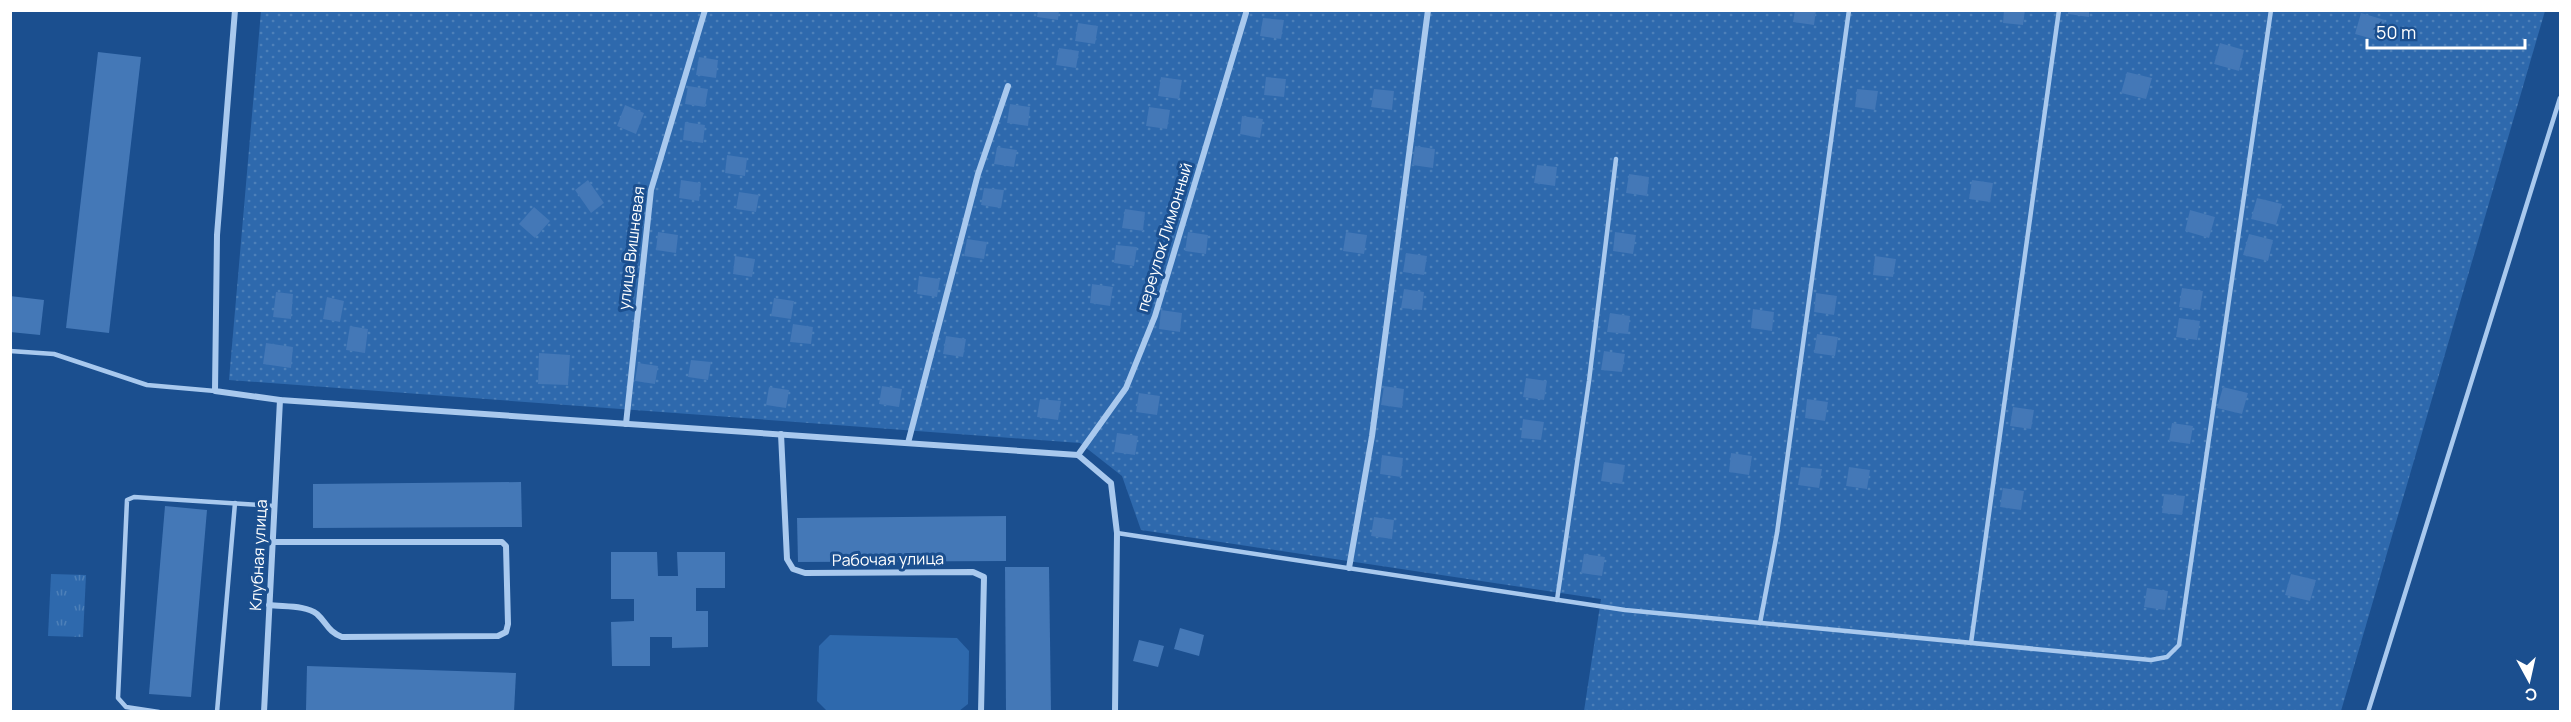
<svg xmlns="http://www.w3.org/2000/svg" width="2571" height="722" font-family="Manrope,sans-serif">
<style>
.grass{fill:#2e69ad}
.park{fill:url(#park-tufts)}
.garden{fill:url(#garden-dots)}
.building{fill:#4478b7}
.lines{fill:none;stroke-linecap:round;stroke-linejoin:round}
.lane{stroke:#a9c9ee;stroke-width:4.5}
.street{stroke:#a9c9ee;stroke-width:6}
.labels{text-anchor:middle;stroke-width:6;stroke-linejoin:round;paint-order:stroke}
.street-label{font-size:16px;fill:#fff;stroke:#1b4f8f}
</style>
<defs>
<pattern id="park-tufts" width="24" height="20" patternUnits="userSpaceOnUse" patternTransform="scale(1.5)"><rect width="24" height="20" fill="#2e69ad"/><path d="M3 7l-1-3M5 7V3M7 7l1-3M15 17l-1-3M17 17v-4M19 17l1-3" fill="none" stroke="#4d80b9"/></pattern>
<pattern id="garden-dots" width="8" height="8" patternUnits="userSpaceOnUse" patternTransform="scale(1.5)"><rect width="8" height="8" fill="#2e69ad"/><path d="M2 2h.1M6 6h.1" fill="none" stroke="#4d80b9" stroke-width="1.8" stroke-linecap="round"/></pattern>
</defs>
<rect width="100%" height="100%" fill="#1b4f8f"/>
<polygon class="grass" points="830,635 957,638 969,651 968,704 959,711 827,711 817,701 819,646"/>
<polygon class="park" points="51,574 86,575 83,637 48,636"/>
<polygon class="garden" points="261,11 2545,11 2341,711 1584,711 1601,599 1141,530 1122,476 1080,443 229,380"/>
<g class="building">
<polygon points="1038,10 1059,10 1058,20 1037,17"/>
<polygon points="1795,10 1816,10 1814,25 1793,22"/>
<polygon points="2004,10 2025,10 2023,25 2003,23"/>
<polygon points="2068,10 2089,10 2089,17 2068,14"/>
<polygon points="2361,13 2385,20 2380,41 2355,34"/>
<polygon points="1263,18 1284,20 1281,39 1260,36"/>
<polygon points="1078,23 1098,26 1095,44 1075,41"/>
<polygon points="2220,43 2244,50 2239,71 2214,64"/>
<polygon points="1059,48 1079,51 1076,68 1056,65"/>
<polygon points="98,52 141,57 109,333 66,328"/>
<polygon points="699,57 718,60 716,78 696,75"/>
<polygon points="2127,72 2152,78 2146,99 2121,93"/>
<polygon points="1161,77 1182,80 1179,99 1158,96"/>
<polygon points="1266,77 1286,79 1284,97 1264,95"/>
<polygon points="688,86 708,89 705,107 685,104"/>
<polygon points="1374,89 1394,91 1392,110 1371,107"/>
<polygon points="1857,89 1878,91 1875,110 1855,107"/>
<polygon points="1010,104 1030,107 1028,126 1007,123"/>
<polygon points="625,105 644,113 636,134 617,126"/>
<polygon points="1149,107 1170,110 1167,129 1146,126"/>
<polygon points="1242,116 1263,119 1260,138 1240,134"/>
<polygon points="685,122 705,125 703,143 683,140"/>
<polygon points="1415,146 1435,149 1433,168 1412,165"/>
<polygon points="997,147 1017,150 1014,167 994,164"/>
<polygon points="727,155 747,158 745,176 725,173"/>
<polygon points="1537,165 1557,167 1555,186 1534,183"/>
<polygon points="1629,174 1649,177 1647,196 1626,193"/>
<polygon points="588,180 604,203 591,213 575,190"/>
<polygon points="681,180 701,183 699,201 679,198"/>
<polygon points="1972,180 1993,183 1990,202 1969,199"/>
<polygon points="984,188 1004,190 1001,208 981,205"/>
<polygon points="739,192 759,195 756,212 736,209"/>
<polygon points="2257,198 2282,204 2276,225 2251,219"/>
<polygon points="534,207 550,221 535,238 519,224"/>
<polygon points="1125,209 1145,212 1143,231 1122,228"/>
<polygon points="2190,210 2215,217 2209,238 2185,231"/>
<polygon points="658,232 678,235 676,253 656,250"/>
<polygon points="1188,232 1208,235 1206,254 1185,251"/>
<polygon points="1346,232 1367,235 1364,254 1343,251"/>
<polygon points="1615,232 1636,235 1633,254 1613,251"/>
<polygon points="2249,234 2273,240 2268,261 2243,255"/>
<polygon points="967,239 987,242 984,259 964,256"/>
<polygon points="1116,245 1137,247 1134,266 1114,263"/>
<polygon points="1406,253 1427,256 1424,275 1403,272"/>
<polygon points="735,256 755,259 752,277 733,274"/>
<polygon points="1875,256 1896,259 1893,277 1873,275"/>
<polygon points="919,276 940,279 937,297 917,294"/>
<polygon points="1092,284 1113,287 1110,306 1090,303"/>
<polygon points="2182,288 2203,291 2200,310 2179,307"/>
<polygon points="1404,289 1424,292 1422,310 1401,308"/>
<polygon points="276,292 293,294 291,319 273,317"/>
<polygon points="1816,293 1837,296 1834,315 1814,312"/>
<polygon points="10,296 44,300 40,335 10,332"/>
<polygon points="327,297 344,301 340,322 323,319"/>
<polygon points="774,298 794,301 791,319 771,316"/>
<polygon points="1753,309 1774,312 1772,331 1751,328"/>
<polygon points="1161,310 1182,313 1180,332 1159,329"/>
<polygon points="1610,313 1630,316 1628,334 1607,332"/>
<polygon points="2179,318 2200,321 2197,340 2176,337"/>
<polygon points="793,324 813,327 811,344 790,342"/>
<polygon points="350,326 368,329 365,353 346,350"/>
<polygon points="1817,334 1838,337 1835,356 1814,353"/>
<polygon points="946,336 966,339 963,357 943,354"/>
<polygon points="266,343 293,347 291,368 263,364"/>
<polygon points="1604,351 1625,354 1622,372 1601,370"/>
<polygon points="539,353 570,355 568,385 538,384"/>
<polygon points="691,360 711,362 708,380 688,377"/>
<polygon points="638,363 658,366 655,384 635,381"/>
<polygon points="1526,378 1547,381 1544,400 1523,397"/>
<polygon points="882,386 902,389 899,407 879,404"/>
<polygon points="1384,386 1404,389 1402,408 1381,405"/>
<polygon points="769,387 789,390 786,408 766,405"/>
<polygon points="2223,387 2248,393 2242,414 2217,408"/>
<polygon points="1139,393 1160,396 1157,415 1136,412"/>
<polygon points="1040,399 1061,401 1058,420 1037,417"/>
<polygon points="1807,399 1828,402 1825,421 1805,418"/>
<polygon points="2013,407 2034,410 2031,429 2010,426"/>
<polygon points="1523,419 1544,422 1541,440 1521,438"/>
<polygon points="2172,423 2193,426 2190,444 2169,441"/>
<polygon points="1117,433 1138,436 1135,455 1114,452"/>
<polygon points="1731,453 1752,456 1749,475 1729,472"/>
<polygon points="1382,455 1403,458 1401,477 1380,474"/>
<polygon points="1604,462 1625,465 1622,484 1601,481"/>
<polygon points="1801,467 1822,469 1819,488 1798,485"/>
<polygon points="1849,467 1870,470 1867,489 1846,486"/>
<polygon points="521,482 522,527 313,528 313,484"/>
<polygon points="2003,488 2024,491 2021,510 2000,507"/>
<polygon points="2164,494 2185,496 2182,515 2162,513"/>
<polygon points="165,506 207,510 191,697 149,694"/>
<polygon points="1006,516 1006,561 798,562 797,518"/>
<polygon points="1374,517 1394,520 1392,539 1371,536"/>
<polygon points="611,552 657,552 658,576 678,576 677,552 725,552 725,588 696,588 696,611 708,611 708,647 672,648 672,637 650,637 650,666 612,666 611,622 634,621 634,599 611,599"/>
<polygon points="1584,554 1605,557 1602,576 1581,573"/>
<polygon points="1005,567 1049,567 1051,712 1006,712"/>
<polygon points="2291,574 2316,580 2310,601 2285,595"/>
<polygon points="2147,588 2168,591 2165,610 2144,607"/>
<polygon points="1180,628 1204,635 1199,656 1174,649"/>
<polygon points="1139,640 1164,646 1158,667 1133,661"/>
<polygon points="307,666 516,673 514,712 306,710"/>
</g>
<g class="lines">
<g class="lane">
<polyline points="10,351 54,354 147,385 215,391"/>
<polyline points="1117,533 1625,610 2151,660 2167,657 2179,645 2271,10"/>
<polyline points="1557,600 1589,381 1616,159"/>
<polyline points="1760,623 1777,533 1849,10"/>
<polyline points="1971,643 2059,10"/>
<polyline points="159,712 126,707 118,698 127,500 134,497 274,506"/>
<polyline points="217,712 235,503"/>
<polyline points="2368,712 2560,98"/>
</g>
<g class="street">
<polyline points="235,10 217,235 215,391 280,400 1078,455 1111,483 1117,533 1115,712"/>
<polyline points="626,424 651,190 705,10"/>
<polyline points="781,434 787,559 793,569 805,573 973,572 984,577 981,712"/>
<polyline points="908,443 978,174 1008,86"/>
<polyline points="1078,455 1126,388 1155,316 1246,13"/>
<polyline points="1349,568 1372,436 1428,10"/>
<path d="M 269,605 C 284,607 306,605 317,614 C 327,623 328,632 342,637 L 498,636 L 506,632 L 508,624 L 506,546 L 502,542 L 272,542"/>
<polyline points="264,712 280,400"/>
</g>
</g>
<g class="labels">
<g class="street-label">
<text transform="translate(1164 237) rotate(-73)" y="6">переулок Лимонный</text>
<text transform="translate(631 248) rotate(-83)" y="6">улица Вишневая</text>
<text transform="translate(258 555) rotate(-87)" y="6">Клубная улица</text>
<text transform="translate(888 559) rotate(-1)" y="6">Рабочая улица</text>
</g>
</g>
<rect width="2571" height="722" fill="none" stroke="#ffffff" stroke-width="24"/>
<g transform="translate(2529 680) rotate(172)" stroke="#1b4f8f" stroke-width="4.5" paint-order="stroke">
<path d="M0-4.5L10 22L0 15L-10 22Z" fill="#ffffff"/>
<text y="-9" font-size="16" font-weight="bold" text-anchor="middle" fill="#ffffff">С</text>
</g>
<path d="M2367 39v9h158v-9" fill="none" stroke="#ffffff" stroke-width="3"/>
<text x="2376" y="39" font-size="18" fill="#ffffff" stroke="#1b4f8f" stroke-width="4.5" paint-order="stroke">50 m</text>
</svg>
